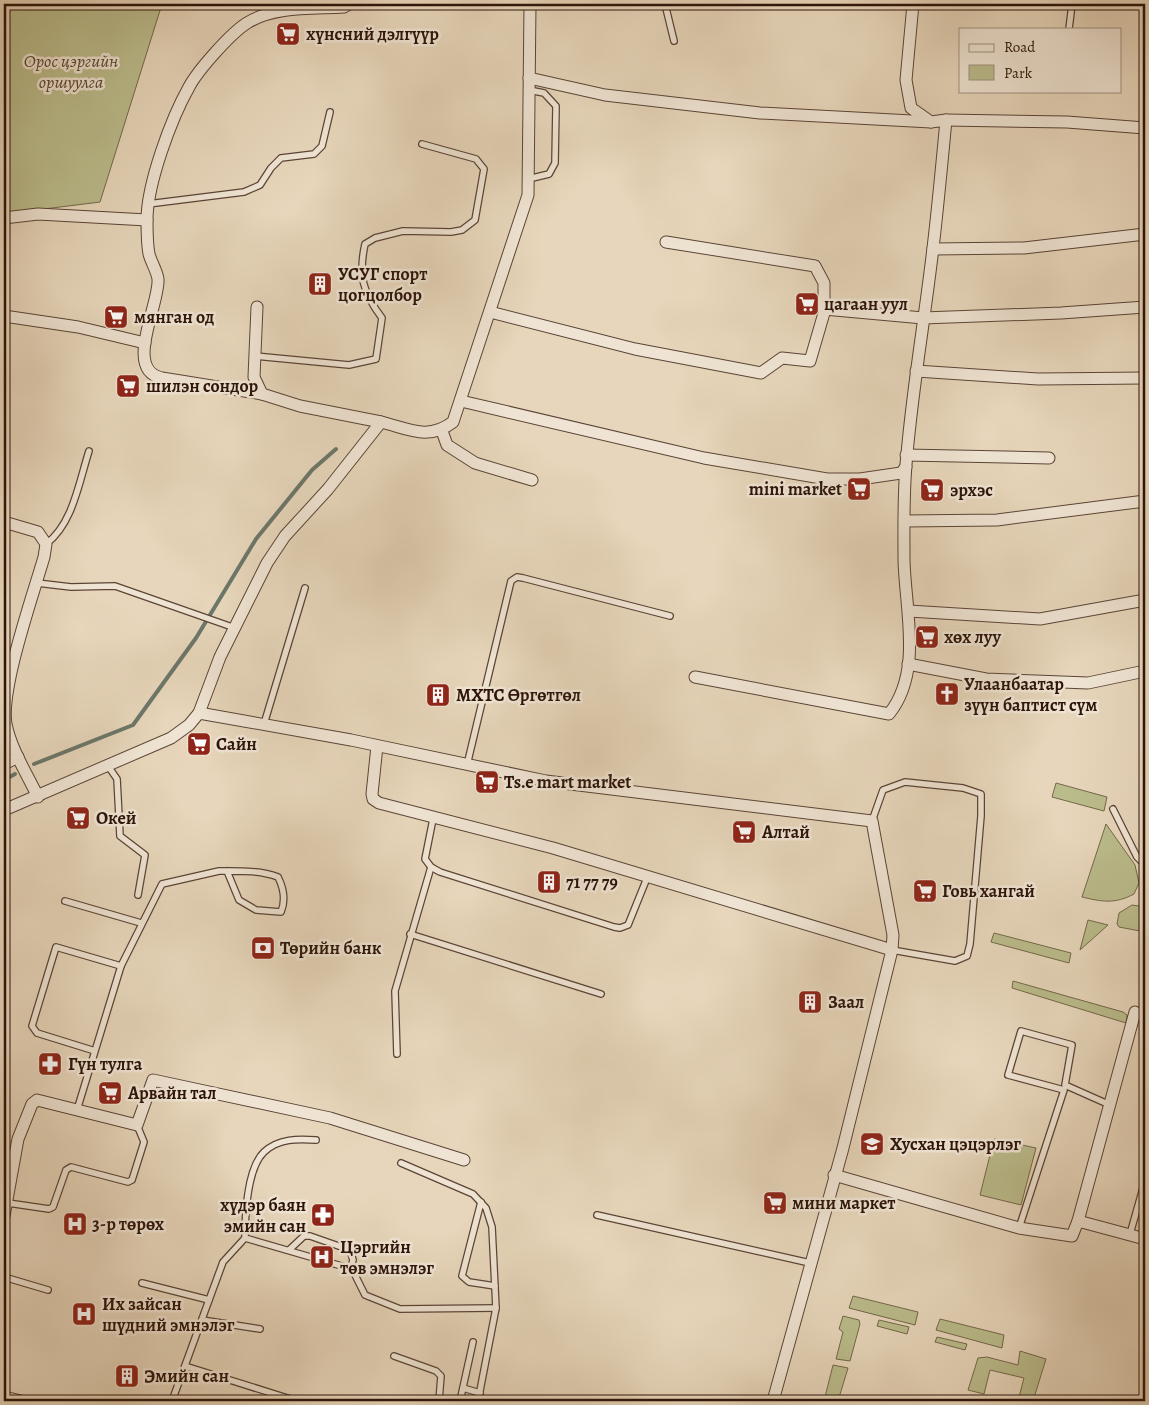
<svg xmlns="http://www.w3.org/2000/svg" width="1149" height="1405" font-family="Alegreya,serif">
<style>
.green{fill:#bbbc8c;stroke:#74684a}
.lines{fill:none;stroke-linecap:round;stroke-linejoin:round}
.stream{stroke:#6c776a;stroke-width:4}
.service-casing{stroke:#5b4436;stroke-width:8}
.minor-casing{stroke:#5b4436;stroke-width:13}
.service{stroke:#efe4d3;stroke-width:5.5}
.minor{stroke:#efe4d3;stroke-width:11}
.labels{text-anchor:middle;stroke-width:5;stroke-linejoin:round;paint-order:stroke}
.poi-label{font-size:18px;font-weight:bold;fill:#2c1309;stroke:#efe4d3;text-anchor:start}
.park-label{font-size:18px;font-style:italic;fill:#574630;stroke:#efe4d3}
</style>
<rect width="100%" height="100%" fill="#e7d6bb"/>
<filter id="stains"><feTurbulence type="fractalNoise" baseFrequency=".004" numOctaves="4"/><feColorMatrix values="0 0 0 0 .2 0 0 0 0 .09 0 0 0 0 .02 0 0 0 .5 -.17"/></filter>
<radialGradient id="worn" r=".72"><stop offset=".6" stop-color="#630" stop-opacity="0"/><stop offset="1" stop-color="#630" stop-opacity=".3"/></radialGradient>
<g class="green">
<polygon points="4,4 162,4 100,202 4,214"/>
<polygon points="1056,783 1107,797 1104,811 1052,797"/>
<path d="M 1106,824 L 1135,865 L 1139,883 L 1134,894 C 1115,904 1103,902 1082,897 Z"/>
<polygon points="1132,905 1145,907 1145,932 1119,927 1117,924 1119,913"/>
<polygon points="1088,920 1108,925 1080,950"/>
<polygon points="994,933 1071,953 1069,963 991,942"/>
<polygon points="1013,981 1123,1012 1127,1015 1126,1023 1012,988"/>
<polygon points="994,1139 1036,1148 1021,1205 980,1195"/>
<polygon points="853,1296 918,1312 915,1325 849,1308"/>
<polygon points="843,1316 859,1320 860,1324 850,1361 836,1359 843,1332 839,1329"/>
<polygon points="940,1319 1004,1335 1002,1348 936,1330"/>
<polygon points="879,1320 909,1327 907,1334 877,1326"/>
<polygon points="937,1337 967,1344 965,1350 935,1342"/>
<polygon points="1020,1351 1046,1359 1033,1401 1018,1401 1024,1378 990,1370 984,1394 968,1390 978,1358 987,1357 1018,1365"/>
<polygon points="833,1365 848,1368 838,1401 824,1401"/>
</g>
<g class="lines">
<g class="stream">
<polyline points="34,764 133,725 196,638 256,539 312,470 336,449"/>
<polyline points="4,780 15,774"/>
</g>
<defs>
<g id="service">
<polyline points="665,4 674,41"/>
<polyline points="1069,29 1072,4"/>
<polyline points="528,179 549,174 555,163 556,106 544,93 529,90"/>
<polyline points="148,204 244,192 260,185 271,168 281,158 314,154 322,146 330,112"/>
<path d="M 255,356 L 349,365 L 376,359 L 382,318 C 363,293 358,276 365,244 L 375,238 L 403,231 L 451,232 L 462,230 L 475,220 L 484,169 L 476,159 L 422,144"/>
<path d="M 46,544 C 73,524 79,482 89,451"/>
<polyline points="37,583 71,587 115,586 235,628"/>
<polyline points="264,724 305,588"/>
<polyline points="467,765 511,581 517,577 523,578 670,616"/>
<polyline points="108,766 117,779 120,836 145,855 138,895"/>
<polyline points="1113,809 1137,857 1145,865"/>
<polyline points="433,819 425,859 431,867 440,872 614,927 620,928 628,925 647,878"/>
<polyline points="872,821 883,790 905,782 963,788 981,794 981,816 970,944 967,956 955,961 892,950"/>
<polyline points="65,901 141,923"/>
<polyline points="410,934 601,994"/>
<path d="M 121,966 L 162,884 L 219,871 C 239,871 259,870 278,877 C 284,889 286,900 281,912 L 256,910 L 239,900 L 227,871"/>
<polyline points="397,1054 395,991 431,867"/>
<polyline points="77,1110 121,966 56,947 32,1026 37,1033 95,1051"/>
<polyline points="401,1163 473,1194 486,1208 492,1227 496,1308 478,1401"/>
<polyline points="481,1202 462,1276 469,1282 495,1286"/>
<polyline points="8,1203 49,1209 53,1207 66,1170 71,1167 128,1182 132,1180 144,1142 137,1125"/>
<polyline points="597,1215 810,1263"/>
<polyline points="1019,1228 1064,1090 1008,1075 1021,1031 1072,1045 1065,1085 1110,1105"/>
<polyline points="1130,1234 1145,1181"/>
<path d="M 245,1238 C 245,1216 247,1168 264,1152 C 279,1138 298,1139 316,1140"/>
<polyline points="289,1250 304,1236 310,1236 350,1250 353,1260 350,1270"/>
<polyline points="4,1277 48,1290"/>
<polyline points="142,1283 209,1300 172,1401"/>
<polyline points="209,1300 223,1262 245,1238 345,1267 354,1273 365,1295 400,1309 496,1308"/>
<polyline points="202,1320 260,1329"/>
<polyline points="394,1356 436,1371 441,1376 439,1401"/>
<polyline points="185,1366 297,1401"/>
<polyline points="463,1388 480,1393"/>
<polyline points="460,1401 473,1342"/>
</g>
<g id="minor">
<polyline points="529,78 605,95 760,113 931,122"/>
<polyline points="946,120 1067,122 1145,128"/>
<polyline points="4,218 38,214 147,220"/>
<polyline points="933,249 1024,248 1145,234"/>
<polyline points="257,307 254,377 262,394 300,406 381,422"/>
<polyline points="824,309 923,318 1061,313 1145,307"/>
<polyline points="490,312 635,349 761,373 782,358 810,361 824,313 824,283 815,266 666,242"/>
<polyline points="4,316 78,327 145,343"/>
<polyline points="916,371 1038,379 1145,378"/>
<path d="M 262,394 L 162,378 C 123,370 160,304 158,279 C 157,271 151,262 149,254 C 147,244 147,231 147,220 C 147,184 171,119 189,87 C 198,70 231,33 247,23 C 274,6 313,9 344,7 L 349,4"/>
<polyline points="461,401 704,458 827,479 860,479 901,473 906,467"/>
<polyline points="442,431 447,445 475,463 532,480"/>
<polyline points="906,455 1049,458"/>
<polyline points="905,521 997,520 1145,501"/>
<path d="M 4,522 L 38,532 L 46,544 L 44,557 C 33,595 0,689 6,724 C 11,749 27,774 38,797"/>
<polyline points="909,611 1040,619 1145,600"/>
<polyline points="908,664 986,679 1088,683 1145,671"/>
<path d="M 695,677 L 889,714 C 923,672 905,609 904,560 C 904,525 903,489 907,454 C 913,385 925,317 933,248 C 938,206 942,163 946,120 L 931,122 L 911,108 L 906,80 L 913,4"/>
<path d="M 199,713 L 220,657 L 267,563 L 285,536 L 328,489 L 381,422 C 409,429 428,441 453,422 L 528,195 L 530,4"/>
<polyline points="377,746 372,794 373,799 379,803 553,848 892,950"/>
<polyline points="4,764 18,757"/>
<polyline points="4,810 171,738 189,725 199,713 351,740 546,781 872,821 893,935 892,950 843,1148 773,1401"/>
<polyline points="834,1175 1019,1228 1072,1236 1078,1221 1145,1239"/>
<polyline points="4,1216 18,1139 32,1104 37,1100 137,1125 153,1080 330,1118 464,1160"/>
<polyline points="1078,1221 1135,1012"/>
<polyline points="4,1397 21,1401"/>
</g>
</defs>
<use href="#service" class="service-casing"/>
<use href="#minor" class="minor-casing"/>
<use href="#service" class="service"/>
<use href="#minor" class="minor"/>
</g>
<defs>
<symbol id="supermarket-square" viewBox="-11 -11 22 22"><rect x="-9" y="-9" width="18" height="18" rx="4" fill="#8f2418" stroke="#efe4d3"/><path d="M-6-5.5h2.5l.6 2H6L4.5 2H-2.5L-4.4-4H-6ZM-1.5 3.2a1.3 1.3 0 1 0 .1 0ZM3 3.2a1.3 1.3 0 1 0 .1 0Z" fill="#fff"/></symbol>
<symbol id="building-square" viewBox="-11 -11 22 22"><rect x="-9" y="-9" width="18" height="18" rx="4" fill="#8f2418" stroke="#efe4d3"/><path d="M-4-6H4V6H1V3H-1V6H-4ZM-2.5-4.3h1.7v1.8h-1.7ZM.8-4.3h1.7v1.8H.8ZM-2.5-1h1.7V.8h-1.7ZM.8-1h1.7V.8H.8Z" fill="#fff"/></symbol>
<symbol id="church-square" viewBox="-11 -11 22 22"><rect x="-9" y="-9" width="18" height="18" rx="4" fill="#8f2418" stroke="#efe4d3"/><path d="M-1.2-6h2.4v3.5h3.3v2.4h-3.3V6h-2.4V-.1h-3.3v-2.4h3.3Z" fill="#fff"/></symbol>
<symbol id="bank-square" viewBox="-11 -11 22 22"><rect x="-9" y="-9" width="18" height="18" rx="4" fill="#8f2418" stroke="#efe4d3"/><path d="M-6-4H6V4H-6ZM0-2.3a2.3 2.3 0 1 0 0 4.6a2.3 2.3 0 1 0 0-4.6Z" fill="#fff"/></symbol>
<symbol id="pharmacy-square" viewBox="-11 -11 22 22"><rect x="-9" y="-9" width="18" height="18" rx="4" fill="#8f2418" stroke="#efe4d3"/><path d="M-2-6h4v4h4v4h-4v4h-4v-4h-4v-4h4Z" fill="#fff"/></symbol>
<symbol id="school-square" viewBox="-11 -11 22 22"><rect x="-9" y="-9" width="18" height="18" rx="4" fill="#8f2418" stroke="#efe4d3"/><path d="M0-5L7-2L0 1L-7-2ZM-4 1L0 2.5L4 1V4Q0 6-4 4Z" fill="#fff"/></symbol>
<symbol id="hospital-square" viewBox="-11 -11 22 22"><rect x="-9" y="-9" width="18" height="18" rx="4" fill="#8f2418" stroke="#efe4d3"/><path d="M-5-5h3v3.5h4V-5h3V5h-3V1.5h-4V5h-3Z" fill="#fff"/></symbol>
</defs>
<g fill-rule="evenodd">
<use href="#supermarket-square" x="274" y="20" width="28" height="28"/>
<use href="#building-square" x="306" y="270" width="28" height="28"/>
<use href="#supermarket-square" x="793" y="290" width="28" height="28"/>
<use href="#supermarket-square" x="102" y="303" width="28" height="28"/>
<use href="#supermarket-square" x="114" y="372" width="28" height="28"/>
<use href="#supermarket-square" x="845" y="475" width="28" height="28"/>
<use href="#supermarket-square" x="918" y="476" width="28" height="28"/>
<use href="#supermarket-square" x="913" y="623" width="28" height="28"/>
<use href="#church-square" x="933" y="680" width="28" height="28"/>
<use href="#building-square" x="424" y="681" width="28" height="28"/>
<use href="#supermarket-square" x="185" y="730" width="28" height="28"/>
<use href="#supermarket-square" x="473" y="768" width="28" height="28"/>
<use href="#supermarket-square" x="64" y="804" width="28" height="28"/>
<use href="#supermarket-square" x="730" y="818" width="28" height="28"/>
<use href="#building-square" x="535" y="868" width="28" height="28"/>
<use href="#supermarket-square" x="911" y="877" width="28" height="28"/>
<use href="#bank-square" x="249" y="934" width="28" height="28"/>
<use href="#building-square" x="796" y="988" width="28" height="28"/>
<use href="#pharmacy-square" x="36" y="1050" width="28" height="28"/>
<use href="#supermarket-square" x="96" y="1079" width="28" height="28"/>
<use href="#school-square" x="858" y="1130" width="28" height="28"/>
<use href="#supermarket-square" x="761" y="1189" width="28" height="28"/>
<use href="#pharmacy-square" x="309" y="1201" width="28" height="28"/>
<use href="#hospital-square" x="61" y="1210" width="28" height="28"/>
<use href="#hospital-square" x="308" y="1243" width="28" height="28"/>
<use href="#hospital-square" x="70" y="1300" width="28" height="28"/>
<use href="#building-square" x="113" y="1362" width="28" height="28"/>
</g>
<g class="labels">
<g class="poi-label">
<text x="306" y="40">хүнсний дэлгүүр</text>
<text x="338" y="280">УСУГ спорт<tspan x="338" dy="21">цогцолбор</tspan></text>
<text x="824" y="310">цагаан уул</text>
<text x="134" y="323">мянган од</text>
<text x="146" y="392">шилэн сондор</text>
<text x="842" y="495" text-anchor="end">mini market</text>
<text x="950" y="496">эрхэс</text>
<text x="944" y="643">хөх луу</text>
<text x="964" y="690">Улаанбаатар<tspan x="964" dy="21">зүүн баптист сүм</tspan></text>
<text x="456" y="701">МХТС Өргөтгөл</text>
<text x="216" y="750">Сайн</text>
<text x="504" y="788">Ts.e mart market</text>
<text x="96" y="824">Окей</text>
<text x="762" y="838">Алтай</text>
<text x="566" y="888">71 77 79</text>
<text x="942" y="897">Говь хангай</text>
<text x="280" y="954">Төрийн банк</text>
<text x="828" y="1008">Заал</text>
<text x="68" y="1070">Гүн тулга</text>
<text x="128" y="1099">Арвайн тал</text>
<text x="890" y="1150">Хусхан цэцэрлэг</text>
<text x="792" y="1209">мини маркет</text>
<text x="306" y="1211" text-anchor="end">хүдэр баян<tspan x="306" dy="21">эмийн сан</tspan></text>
<text x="92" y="1230">3-р төрөх</text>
<text x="340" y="1253">Цэргийн<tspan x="340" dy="21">төв эмнэлэг</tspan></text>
<text x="102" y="1310">Их зайсан<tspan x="102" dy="21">шүдний эмнэлэг</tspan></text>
<text x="144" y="1382">Эмийн сан</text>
</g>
<g class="park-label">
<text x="71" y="67">Орос цэргийн<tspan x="71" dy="21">оршуулга</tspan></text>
</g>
</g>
<rect width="1149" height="1405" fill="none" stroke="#e7d6bb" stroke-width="20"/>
<rect x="5" y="5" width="1139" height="1395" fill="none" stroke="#2c1309" stroke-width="2.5"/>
<rect x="10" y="10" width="1129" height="1385" fill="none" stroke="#2c1309"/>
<rect x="959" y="28" width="162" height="65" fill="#efe4d3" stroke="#a19082"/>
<rect x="969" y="44" width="25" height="8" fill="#efe4d3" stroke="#a19082"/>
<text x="1004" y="52" font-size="15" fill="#2c1309">Road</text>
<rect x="969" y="65" width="25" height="15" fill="#bbbc8c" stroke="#a19082"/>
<text x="1004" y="78" font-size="15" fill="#2c1309">Park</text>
<rect width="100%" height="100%" filter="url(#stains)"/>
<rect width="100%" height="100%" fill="url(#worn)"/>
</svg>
